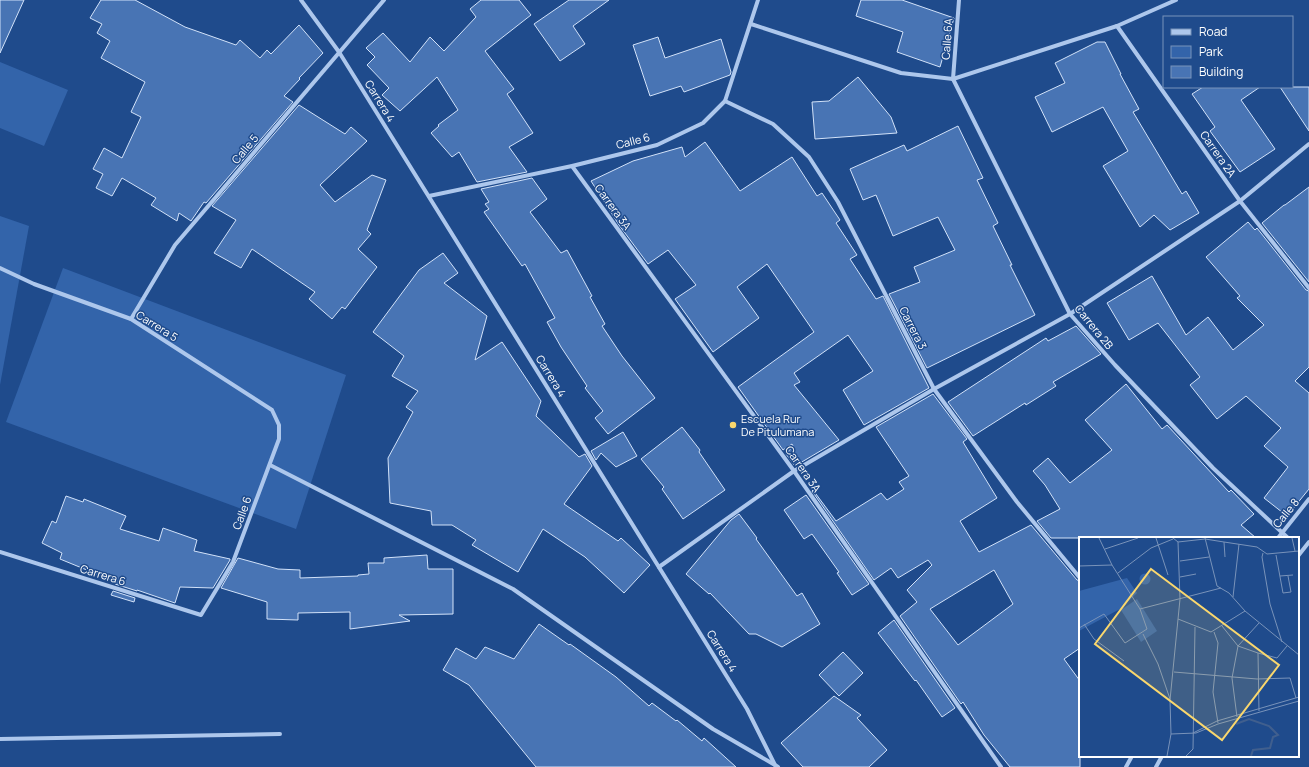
<svg xmlns="http://www.w3.org/2000/svg" width="1309" height="767" font-family="Manrope,sans-serif">
<style>
.green{fill:#3364aa}
.building{fill:#4874b4;stroke:#d2e2f9;fill-rule:evenodd}
.lines{fill:none;stroke-linecap:round;stroke-linejoin:round}
.street{stroke:#adc7ec;stroke-width:4}
.poi-dot{fill:#fad76d;stroke:#1f4b8c;stroke-width:1.5}
.labels{text-anchor:middle;stroke-width:3;stroke-linejoin:round;paint-order:stroke}
.street-label{font-size:11px;fill:#fff;stroke:#1f4b8c}
.poi-label{font-size:11px;fill:#fff;stroke:#1f4b8c;text-anchor:start}
.inset-river{fill:none;stroke:#405f8e;stroke-width:2}
.inset-road{fill:none;stroke:#7993ba;stroke-width:1}
.view{fill:#fad76d;fill-opacity:0.15;stroke:#fad76d;stroke-width:2}
.inset-edge{fill:none;stroke:#fff;stroke-width:2}
</style>
<rect width="100%" height="100%" fill="#1f4b8c"/>
<g class="green">
<polygon points="0,62 68,90 44,146 0,128"/>
<polygon points="0,216 29,226 0,385"/>
<polygon points="63,268 346,375 296,529 6,422"/>
</g>
<g class="building">
<polygon points="0,0 24,0 0,53"/>
<polygon points="101,0 135,0 185,27 236,45 240,40 260,58 267,50 271,54 299,25 323,53 299,78 300,79 284,96 293,102 206,203 204,202 191,221 179,213 177,221 151,205 156,198 122,178 112,196 96,188 103,174 93,169 104,148 122,158 141,117 131,112 145,82 101,58 110,41 97,33 102,24 90,18"/>
<polygon points="481,0 519,0 531,15 485,51 514,89 507,94 533,133 509,147 527,172 477,182 459,152 452,157 431,133 439,126 438,125 458,110 437,77 400,111 382,95 389,88 367,65 375,57 366,48 383,33 410,62 430,37 444,51 476,17 470,9"/>
<polygon points="569,0 609,0 573,26 585,44 560,61 534,24"/>
<polygon points="861,0 902,0 954,18 940,67 897,52 903,32 856,16"/>
<polygon points="658,37 665,58 721,39 731,72 730,75 684,92 681,86 650,96 633,45"/>
<polygon points="1097,42 1105,42 1121,74 1120,74 1139,109 1133,112 1182,194 1186,191 1199,213 1170,230 1154,215 1140,227 1103,166 1128,151 1103,107 1052,132 1035,97 1065,83 1055,63"/>
<polygon points="858,77 891,117 897,133 815,139 812,102 829,101"/>
<polygon points="1203,87 1260,87 1241,100 1275,149 1240,172 1210,131 1215,127 1192,94"/>
<polygon points="1280,87 1309,87 1309,131"/>
<polygon points="299,105 345,134 351,127 367,141 320,185 335,202 372,175 386,180 367,230 371,234 358,249 377,267 345,309 342,307 332,319 309,299 315,292 252,249 241,268 214,253 236,220 212,206"/>
<polygon points="958,126 983,178 977,180 998,223 993,226 1012,265 1010,265 1035,315 927,368 889,294 920,282 914,267 955,250 938,217 893,236 876,195 863,200 850,169 904,145 907,151"/>
<polygon points="705,142 740,191 792,157 817,196 822,193 840,220 836,223 857,255 850,259 876,299 883,296 929,388 864,425 843,390 873,371 848,335 794,373 800,382 794,385 839,440 795,466 786,454 793,446 792,444 783,450 738,387 814,332 767,264 737,287 759,318 713,352 675,299 696,285 668,250 648,264 619,225 591,181 633,161 682,147 685,157"/>
<polygon points="532,178 547,199 530,212 561,253 567,250 592,296 590,297 605,324 602,326 622,356 655,398 608,434 595,418 603,411 585,388 587,386 561,347 547,322 555,318 525,264 522,266 484,212 489,209 485,204 489,202 481,189"/>
<polygon points="1309,187 1309,282 1262,223 1284,205 1285,205"/>
<polygon points="1248,222 1255,230 1257,228 1306,290 1309,291 1309,367 1295,381 1309,393 1309,489 1287,516 1264,498 1288,467 1264,446 1281,428 1246,396 1217,419 1190,385 1200,377 1158,323 1129,340 1107,303 1152,276 1186,335 1208,317 1233,350 1264,325 1237,298 1240,296 1206,257"/>
<polygon points="443,253 458,273 444,283 487,316 475,360 502,342 541,401 536,416 579,457 585,454 592,466 564,504 618,541 621,538 650,565 624,593 585,557 543,529 518,572 472,545 476,540 452,525 432,525 431,511 390,503 388,458 413,412 406,407 418,391 392,376 404,356 373,332 419,270"/>
<polygon points="1076,326 1101,354 1053,382 1056,386 1026,405 1025,403 973,436 948,402 1046,338 1048,341"/>
<polygon points="1126,384 1162,429 1167,425 1229,492 1231,490 1254,514 1241,525 1256,538 1051,538 1037,521 1060,509 1045,485 1033,471 1048,458 1070,483 1112,450 1085,420"/>
<path d="M 933,394 L 967,439 L 963,442 L 997,498 L 960,521 L 979,552 L 1031,525 L 1077,580 L 1080,581 L 1080,648 L 1064,659 L 1080,681 L 1080,767 L 1010,767 L 984,735 L 963,702 L 961,704 L 900,616 L 917,602 L 907,590 L 932,565 L 928,560 L 898,578 L 891,568 L 874,580 L 812,491 L 813,490 L 836,521 L 881,493 L 887,500 L 904,489 L 899,482 L 909,476 L 876,427 ZM 994,570 L 1013,604 L 958,645 L 930,609 Z"/>
<polygon points="682,427 700,450 699,452 725,490 683,519 662,489 664,487 641,459"/>
<polygon points="623,432 637,456 616,467 601,453 596,460 591,451"/>
<polygon points="806,495 869,584 852,595 837,573 839,572 812,534 804,539 784,510"/>
<polygon points="66,496 83,502 84,499 126,516 120,529 159,541 163,528 197,540 194,551 230,559 230,560 213,588 180,587 175,603 137,590 137,591 115,584 116,582 60,559 62,553 42,543 52,521 56,523"/>
<polygon points="739,514 757,538 756,539 797,596 802,593 820,624 782,647 756,634 749,634 710,593 709,594 686,574 731,520"/>
<polygon points="427,555 428,569 453,569 453,614 399,615 410,621 350,629 350,612 298,613 298,620 267,619 267,602 221,588 238,558 278,569 300,570 300,578 358,576 358,575 369,574 368,563 384,563 384,558"/>
<polygon points="113,591 135,598 134,602 111,595"/>
<polygon points="894,620 955,708 942,717 916,680 915,681 878,633"/>
<polygon points="539,624 569,645 570,644 616,677 649,706 652,703 676,721 677,720 702,741 704,738 736,767 536,767 469,685 443,670 456,648 476,659 485,647 514,659"/>
<polygon points="843,652 863,673 839,696 819,675"/>
<polygon points="834,696 861,715 857,718 887,750 869,767 803,767 781,743"/>
</g>
<g class="lines">
<g class="street">
<polyline points="301,0 339,52 747,709 775,765 778,767"/>
<polyline points="751,24 901,73 953,79 1117,26 1176,0"/>
<polyline points="1117,26 1240,201 1309,288"/>
<polyline points="953,79 1070,314 1115,365 1213,468 1288,538"/>
<polyline points="953,79 959,0"/>
<polyline points="725,101 773,124 809,157 838,202 934,389 1017,502 1080,578"/>
<polyline points="572,166 794,471 1001,767"/>
<polyline points="429,196 572,166 657,145 703,123 725,101 758,0"/>
<polyline points="0,268 34,284 131,319 272,410 279,425 279,439 233,562 201,615 0,552"/>
<polyline points="131,319 175,245 384,0"/>
<polyline points="270,465 513,589 713,729 775,765"/>
<polyline points="1278,538 1309,499"/>
<polyline points="1298,556 1309,542"/>
<polyline points="659,567 794,471 934,389 1070,314 1240,201 1309,144"/>
<polyline points="0,739 280,734"/>
<polyline points="1126,767 1132,756"/>
<polyline points="1156,767 1162,756"/>
</g>
</g>
<circle class="poi-dot" cx="733" cy="425" r="4"/>
<g class="labels">
<g class="street-label">
<text transform="translate(947 39) rotate(-86)" y="4">Calle 6A</text>
<text transform="translate(380 101) rotate(58)" y="4">Carrera 4</text>
<text transform="translate(633 141) rotate(-14)" y="4">Calle 6</text>
<text transform="translate(245 149) rotate(-50)" y="4">Calle 5</text>
<text transform="translate(1218 154) rotate(55)" y="4">Carrera 2A</text>
<text transform="translate(613 207) rotate(54)" y="4">Carrera 3A</text>
<text transform="translate(157 326) rotate(32)" y="4">Carrera 5</text>
<text transform="translate(1094 327) rotate(51)" y="4">Carrera 2B</text>
<text transform="translate(913 328) rotate(63)" y="4">Carrera 3</text>
<text transform="translate(551 376) rotate(58)" y="4">Carrera 4</text>
<text transform="translate(803 469) rotate(55)" y="4">Carrera 3A</text>
<text transform="translate(242 513) rotate(-70)" y="4">Calle 6</text>
<text transform="translate(1286 513) rotate(-51)" y="4">Calle 8</text>
<text transform="translate(103 575) rotate(17)" y="4">Carrera 6</text>
<text transform="translate(722 651) rotate(58)" y="4">Carrera 4</text>
</g>
<g class="poi-label">
<text x="741" y="423">Escuela Rur<tspan x="741" dy="13">De Pitulumana</tspan></text>
</g>
</g>
<g transform="translate(1079 537)">
<rect width="220" height="220" fill="#1f4b8c"/>
<path d="M60.5 42a5.5 5.5 0 1 1 11 0a5.5 5.5 0 1 1-11 0ZM 48,41 L 58,56 L 41,72 L 0,94 L 0,54 ZM 58,62 L 78,94 L 62,105 L 42,73 Z" fill="#3364aa"/>
<path class="inset-river" d="M 157,187 L 170,182 L 190,189 L 199,198 L 194,200 L 191,211 L 174,213 L 172,219"/>
<path class="inset-road" d="M 77,1 L 89,38M 126,1 L 138,49 L 150,56 L 166,74 L 220,118M 213,1 L 216,14M 99,5 L 126,2 L 145,5 L 178,10 L 188,17 L 220,14M 145,5 L 146,20M 26,12 L 59,1M 184,16 L 183,20 L 191,67 L 203,105M 197,18 L 204,56 L 212,55 L 209,39M 101,24 L 130,20M 0,29 L 33,28M 39,36 L 72,11 L 94,2M 201,39 L 214,38M 101,40 L 117,37M 154,60 L 160,7M 61,72 L 142,51M 99,82 L 132,95 L 166,74M 5,87 L 15,102 L 45,124M 143,89 L 159,109 L 179,116 L 198,121 L 208,109M 0,91 L 25,77 L 46,106 L 68,92 L 61,72 L 33,28 L 20,1M 135,95 L 139,106 L 134,155 L 139,186M 64,97 L 79,127 L 91,162M 159,109 L 180,86M 179,116 L 180,174M 95,135 L 178,142 L 211,141 L 217,161M 158,180 L 153,141 L 159,109M 114,196 L 138,184 L 220,160M 92,197 L 117,196 L 139,187 L 220,164M 88,219 L 92,197 L 91,163 L 101,62 L 99,5 L 94,1M 107,219 L 114,212 L 116,90"/>
<path class="view" d="M 72,32 L 200,128 L 143,203 L 16,107 Z"/>
<rect width="220" height="220" class="inset-edge"/>
</g>
<rect x="1163" y="16" width="130" height="72" fill="#1f4b8c" stroke="#7993ba"/>
<rect x="1171" y="29" width="20" height="6" fill="#adc7ec" stroke="#7993ba"/>
<text x="1199" y="36" font-size="12" fill="#ffffff">Road</text>
<rect x="1171" y="46" width="20" height="12" fill="#3364aa" stroke="#7993ba"/>
<text x="1199" y="56" font-size="12" fill="#ffffff">Park</text>
<rect x="1171" y="66" width="20" height="12" fill="#4874b4" stroke="#7993ba"/>
<text x="1199" y="76" font-size="12" fill="#ffffff">Building</text>
</svg>
